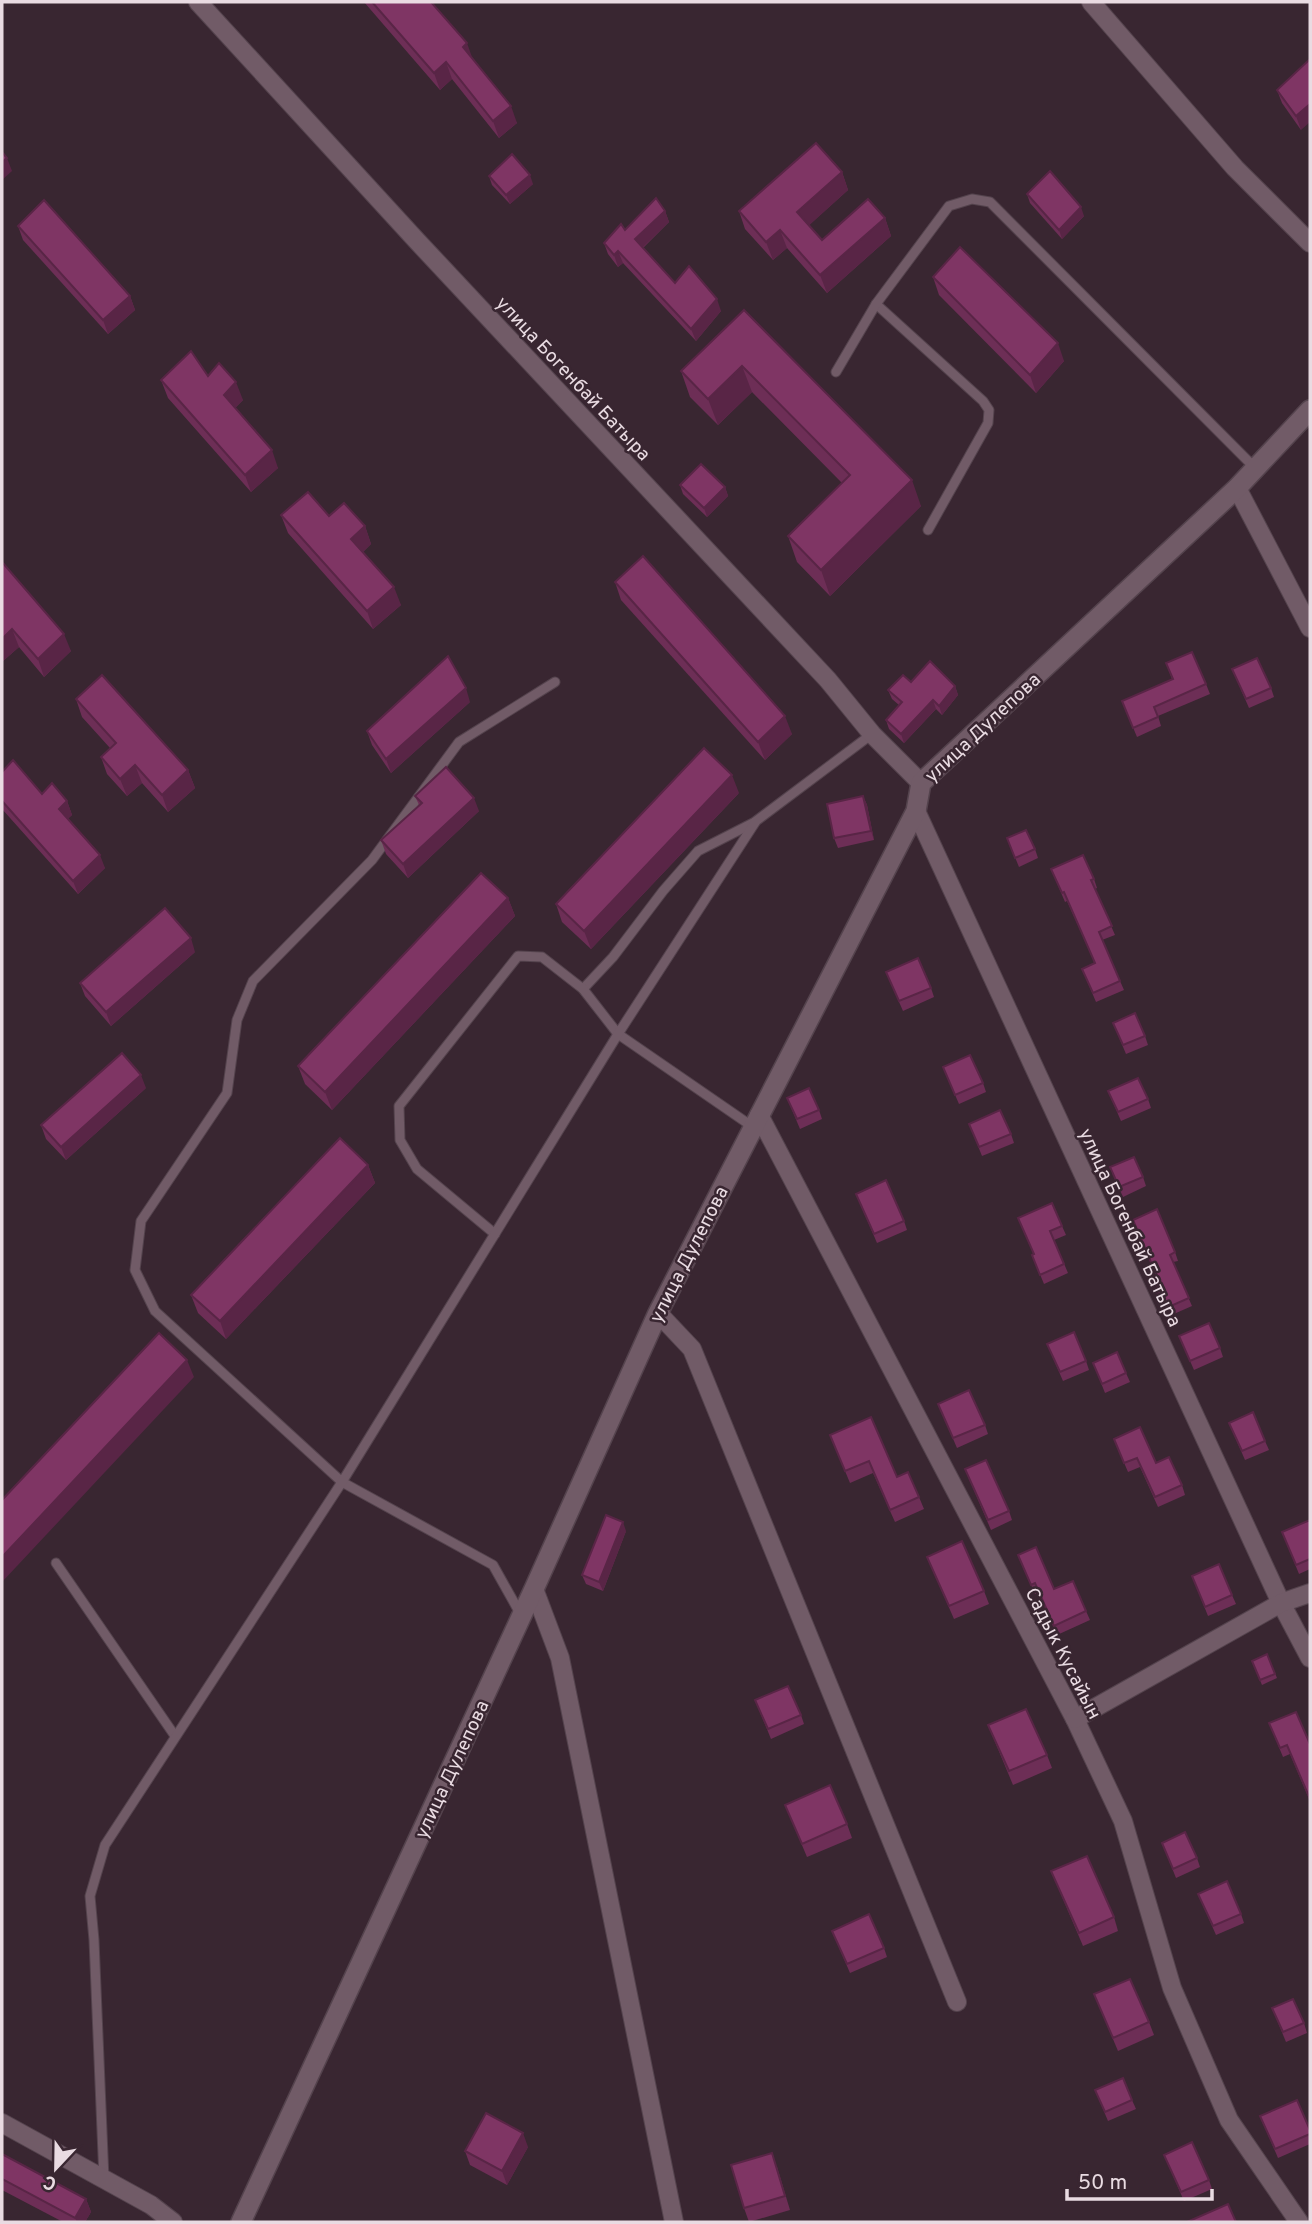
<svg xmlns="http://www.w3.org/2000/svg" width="1312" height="2224" font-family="Overpass,sans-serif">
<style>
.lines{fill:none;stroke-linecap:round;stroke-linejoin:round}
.service-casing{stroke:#54434d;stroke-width:11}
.minor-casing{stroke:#54434d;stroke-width:20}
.tertiary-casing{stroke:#54434d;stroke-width:22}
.service{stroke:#715b67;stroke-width:9}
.minor{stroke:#715b67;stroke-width:18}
.tertiary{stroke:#715b67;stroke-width:19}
.wall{fill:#6d2e56}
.shaded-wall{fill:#592546}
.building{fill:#7f3564;stroke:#592546;stroke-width:2}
.labels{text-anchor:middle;stroke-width:5;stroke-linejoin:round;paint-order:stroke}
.street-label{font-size:19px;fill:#e9dbe2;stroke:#392631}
</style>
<rect width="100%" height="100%" fill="#392631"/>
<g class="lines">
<defs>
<g id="service">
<polyline points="876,304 983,401 989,410 988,423 928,530"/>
<polyline points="836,372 876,304 949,206 972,199 990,202 1256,469"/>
<polyline points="583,989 613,957 663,891 698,851 755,822"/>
<polyline points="495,1234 417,1169 400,1140 399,1106 518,956 542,957 583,989 618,1034 753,1127"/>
<polyline points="56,1563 175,1736"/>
<polyline points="521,1615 493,1565 342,1482 155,1311 135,1270 141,1221 227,1093 237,1020 253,981 372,860 459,742 555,682"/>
<polyline points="104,2179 94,1940 90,1896 105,1845 342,1482 618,1034 756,821 872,734"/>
</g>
<g id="minor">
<polyline points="198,2 417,241 828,680 872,734 921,783"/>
<polyline points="1091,2 1235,168 1310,243"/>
<polyline points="1237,488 1310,628"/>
<polyline points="916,811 1281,1603 1310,1658"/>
<polyline points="759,1115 1075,1719 1123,1821 1172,1988 1229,2120 1299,2222"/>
<polyline points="658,1313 692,1349 957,2002"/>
<polyline points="534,1589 560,1658 674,2222"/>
<polyline points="1075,1719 1281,1603 1310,1593"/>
<polyline points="2,2123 151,2205 173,2222"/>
</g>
<polyline id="tertiary" points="241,2222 534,1589 658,1313 916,811 921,783 1237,488 1310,410"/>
</defs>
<use href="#service" class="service-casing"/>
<use href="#minor" class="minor-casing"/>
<use href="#tertiary" class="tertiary-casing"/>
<use href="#service" class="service"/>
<use href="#minor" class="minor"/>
<use href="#tertiary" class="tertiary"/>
</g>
<g class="wall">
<polygon points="364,2 431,2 473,59 517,123 499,138 452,79 440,90"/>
<polygon points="1310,59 1301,130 1282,103 1277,90"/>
<polygon points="842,172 848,190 809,225 822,240 885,218 891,236 827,293 787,248 773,260 745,229 739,211"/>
<polygon points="489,176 533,184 510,204 492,185"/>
<polygon points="1027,194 1084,216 1062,239 1030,203"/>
<polygon points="665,211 669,222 643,248 675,283 721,311 696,341 623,263 618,267 608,254 604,243 625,230"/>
<polygon points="18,226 130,296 135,310 108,334 23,240"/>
<polygon points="933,277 1064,361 1036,393 939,295"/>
<polygon points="744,310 921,506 830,596 797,562 788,536 842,483 752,392 718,425 690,397 681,371"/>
<polygon points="208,376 243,400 235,408 278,468 251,492 168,398 161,380"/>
<polygon points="680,485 725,487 728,496 707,517 683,494"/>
<polygon points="281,515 329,516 365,526 371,544 363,552 401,605 373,629 288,533"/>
<polygon points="2,562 71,651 44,677 19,647 3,661 2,660"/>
<polygon points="615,582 792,734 765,760 621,600"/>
<polygon points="1166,663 1206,684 1210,694 1158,716 1161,726 1137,737 1122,701 1172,679"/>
<polygon points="1232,669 1271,688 1274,697 1249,708"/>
<polygon points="911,682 955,686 958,695 942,715 936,709 904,743 889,729 886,720 899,705 892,699 888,690"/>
<polygon points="76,699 188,770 195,788 168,812 142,783 127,796 107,774 101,757 110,748 82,717"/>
<polygon points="470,702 391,773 372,745 367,731"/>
<polygon points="2,772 42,794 67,801 72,815 67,819 105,868 78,894 2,809"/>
<polygon points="739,793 591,949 562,922 556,904"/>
<polygon points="415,796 479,811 408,878 386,854 381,840 419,805"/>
<polygon points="863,796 867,805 874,840 838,848 834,838"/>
<polygon points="1007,838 1035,849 1038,858 1019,867"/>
<polygon points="1051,869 1094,879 1097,888 1095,889 1115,935 1102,940 1124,990 1096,1002 1082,969 1095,963 1067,901 1065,902"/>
<polygon points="508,898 515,916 332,1110 305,1084 298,1066"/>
<polygon points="195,952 111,1026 85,996 80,983"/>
<polygon points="886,972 931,988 934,997 903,1011"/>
<polygon points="1113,1023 1145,1036 1148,1045 1126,1054"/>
<polygon points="943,1067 983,1083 986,1092 959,1104"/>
<polygon points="146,1088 66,1160 46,1139 41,1125"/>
<polygon points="1108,1091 1148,1099 1151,1108 1121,1121"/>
<polygon points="787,1098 819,1110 822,1119 800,1129"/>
<polygon points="969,1124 1011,1134 1014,1143 982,1156"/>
<polygon points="368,1165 375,1183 226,1339 198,1313 191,1295"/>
<polygon points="1110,1167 1143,1177 1146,1186 1123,1197"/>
<polygon points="856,1194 904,1221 907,1230 877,1243"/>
<polygon points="1018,1218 1062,1226 1066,1235 1054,1240 1068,1273 1044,1284 1032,1255 1034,1254"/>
<polygon points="1133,1220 1175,1252 1178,1261 1173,1262 1192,1306 1167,1317 1153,1284 1158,1281"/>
<polygon points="1179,1336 1220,1348 1223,1357 1194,1370"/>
<polygon points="1047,1344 1086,1361 1089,1370 1063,1381"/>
<polygon points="1093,1363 1126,1373 1130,1382 1105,1393"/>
<polygon points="938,1404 985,1425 988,1434 957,1448"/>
<polygon points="1229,1423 1265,1441 1269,1450 1245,1460"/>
<polygon points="830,1435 897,1477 919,1497 924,1509 895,1522 873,1473 850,1483"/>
<polygon points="1114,1439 1156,1463 1182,1485 1185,1495 1158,1507 1140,1467 1128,1472"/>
<polygon points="965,1469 1009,1511 1012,1520 991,1530"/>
<polygon points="1310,1521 1310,1569 1299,1574 1282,1532"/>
<polygon points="626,1531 603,1591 586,1584 582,1575"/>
<polygon points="1018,1555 1054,1589 1086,1611 1090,1620 1057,1635 1038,1592 1035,1594"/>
<polygon points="927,1557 984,1591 989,1604 954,1619"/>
<polygon points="1192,1576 1232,1595 1236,1604 1208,1616"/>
<polygon points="1267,1654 1277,1678 1262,1685 1252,1661"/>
<polygon points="755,1700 801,1715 804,1724 771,1739"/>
<polygon points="1269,1723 1310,1744 1310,1801 1290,1754 1283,1757"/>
<polygon points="988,1725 1047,1755 1052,1768 1013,1785"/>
<polygon points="785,1805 847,1824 852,1838 807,1857"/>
<polygon points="1162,1843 1197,1858 1200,1867 1176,1878"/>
<polygon points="1051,1871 1114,1917 1118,1931 1083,1946"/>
<polygon points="1198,1894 1241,1914 1244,1923 1216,1935"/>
<polygon points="832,1931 884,1948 887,1957 850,1973"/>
<polygon points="1094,1994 1149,2022 1154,2035 1118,2051"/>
<polygon points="1272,2008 1304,2023 1307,2033 1286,2042"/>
<polygon points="1095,2090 1132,2100 1136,2109 1108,2121"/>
<polygon points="1260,2116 1310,2130 1310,2144 1278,2158"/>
<polygon points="528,2147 507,2185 470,2165 465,2151"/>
<polygon points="2,2154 86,2199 91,2212 85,2222 63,2222 2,2190"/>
<polygon points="1164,2155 1209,2180 1212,2189 1184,2201"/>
<polygon points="777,2167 790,2210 749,2222 744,2208"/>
</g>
<g class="shaded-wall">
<polygon points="467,43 473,60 463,47"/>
<polygon points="446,62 452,79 440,90 434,73"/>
<polygon points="1310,104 1310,122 1301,130 1296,116"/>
<polygon points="511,106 517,123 499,138 493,121"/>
<polygon points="7,158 12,171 2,180 2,162"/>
<polygon points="842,172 848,190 804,230 797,212"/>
<polygon points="530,175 533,184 510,204 506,195"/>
<polygon points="1081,207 1084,216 1062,239 1059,230"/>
<polygon points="665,211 669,222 639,251 635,239"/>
<polygon points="885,218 891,236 827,293 820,275"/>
<polygon points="780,230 787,248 773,260 766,242"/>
<polygon points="618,251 623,263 618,267 614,255"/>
<polygon points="130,296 135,310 108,334 103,320"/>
<polygon points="717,299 721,311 696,341 691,329"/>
<polygon points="1058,343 1064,361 1036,393 1030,375"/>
<polygon points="742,366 752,392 718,425 708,399"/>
<polygon points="236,382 243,400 230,413 224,395"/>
<polygon points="272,450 278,468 251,492 245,475"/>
<polygon points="912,480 921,506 830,596 821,570"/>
<polygon points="725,487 728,496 707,517 704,508"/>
<polygon points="365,526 371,544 357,557 351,539"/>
<polygon points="394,587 401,605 373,629 367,611"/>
<polygon points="12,629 19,647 3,661 2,657 2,639"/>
<polygon points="64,634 71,651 44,677 38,659"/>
<polygon points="955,686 958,695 942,715 939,706"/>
<polygon points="466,688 470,702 391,773 386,759"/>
<polygon points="933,700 936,709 904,743 901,734"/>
<polygon points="785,716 792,734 765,760 758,742"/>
<polygon points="135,765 142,783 127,796 120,779"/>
<polygon points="188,770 195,788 168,812 162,795"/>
<polygon points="732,775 739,793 591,949 584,931"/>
<polygon points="863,796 867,805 874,840 871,831"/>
<polygon points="474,798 479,811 408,878 403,864"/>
<polygon points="67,801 72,815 64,823 59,809"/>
<polygon points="100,855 105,868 78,894 73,881"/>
<polygon points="508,898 515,916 332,1110 325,1092"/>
<polygon points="191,938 195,952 111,1026 106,1012"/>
<polygon points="141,1075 146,1088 66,1160 61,1147"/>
<polygon points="368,1165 375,1183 226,1339 220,1321"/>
<polygon points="187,1360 194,1377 2,1582 2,1557"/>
<polygon points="623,1522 626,1531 603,1591 599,1582"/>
<polygon points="523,2133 528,2147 507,2185 502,2171"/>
<polygon points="86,2199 91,2212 85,2222 77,2222 75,2218"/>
</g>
<g class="building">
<polygon points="372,2 431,2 467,43 463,47 511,106 493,121 446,62 434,73"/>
<polygon points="1310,59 1310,104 1296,116 1277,90"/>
<polygon points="816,143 842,172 797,212 822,240 868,199 885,218 820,275 780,230 766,242 739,211"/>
<polygon points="2,152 7,158 2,162"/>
<polygon points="512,154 530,175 506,195 489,176"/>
<polygon points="1050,171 1081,207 1059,230 1027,194"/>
<polygon points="656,198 665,211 635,239 675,283 689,266 717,299 691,329 618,251 614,255 604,243 621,224 625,230"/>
<polygon points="44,200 130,296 103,320 18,226"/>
<polygon points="960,247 1058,343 1030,375 933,277"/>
<polygon points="744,310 912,480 821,570 788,536 850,475 742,366 708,399 681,371"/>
<polygon points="191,351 208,376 219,363 236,382 224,395 272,450 245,475 161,380"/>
<polygon points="701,464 725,487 704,508 680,485"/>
<polygon points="308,492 329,516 344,503 365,526 351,539 394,587 367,611 281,515"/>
<polygon points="643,556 785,716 758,742 615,582"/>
<polygon points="2,562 64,634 38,659 12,629 2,639"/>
<polygon points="1192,652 1206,684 1154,707 1158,717 1133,728 1122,701 1173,679 1166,663"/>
<polygon points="448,656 466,688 386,759 367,731"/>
<polygon points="1257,658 1271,688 1246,699 1232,669"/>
<polygon points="930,661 955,686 939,706 933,700 901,734 886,720 902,702 888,690 903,675 911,682"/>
<polygon points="102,675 188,770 162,795 135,765 120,779 101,757 116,743 76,699"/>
<polygon points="704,748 732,775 584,931 556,904"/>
<polygon points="13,760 42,794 52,783 67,801 59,809 100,855 73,881 2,801 2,772"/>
<polygon points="446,767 474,798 403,864 381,840 422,803 415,796"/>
<polygon points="863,796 871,831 834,838 827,804"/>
<polygon points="1026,830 1035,849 1015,858 1007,838"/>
<polygon points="1083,855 1094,879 1091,880 1112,926 1099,932 1120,981 1093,993 1082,969 1095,963 1064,892 1062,893 1051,869"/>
<polygon points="481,873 508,898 325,1092 298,1066"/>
<polygon points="165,908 191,938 106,1012 80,983"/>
<polygon points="918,958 931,988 899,1001 886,972"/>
<polygon points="1135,1013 1145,1036 1123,1045 1113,1023"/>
<polygon points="122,1053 141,1075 61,1147 41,1125"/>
<polygon points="970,1055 983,1083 955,1095 943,1067"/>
<polygon points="1138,1078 1148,1099 1118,1112 1108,1091"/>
<polygon points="809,1088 819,1110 797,1119 787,1098"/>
<polygon points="1000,1110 1011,1134 979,1147 969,1124"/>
<polygon points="340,1138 368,1165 220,1321 191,1295"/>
<polygon points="1134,1157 1143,1177 1119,1187 1110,1167"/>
<polygon points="886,1180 904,1221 874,1234 856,1194"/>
<polygon points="1052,1203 1062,1226 1050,1231 1064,1264 1040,1275 1032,1255 1034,1254 1018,1218"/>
<polygon points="1157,1209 1175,1252 1170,1255 1189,1298 1164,1309 1153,1284 1159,1281 1133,1220"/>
<polygon points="1209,1323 1220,1348 1190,1361 1179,1336"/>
<polygon points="1074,1332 1086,1361 1060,1372 1047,1344"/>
<polygon points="159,1333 187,1360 2,1557 2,1500"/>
<polygon points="1117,1352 1126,1373 1102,1384 1093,1363"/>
<polygon points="969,1390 985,1425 953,1438 938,1404"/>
<polygon points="1253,1412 1265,1441 1242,1451 1229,1423"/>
<polygon points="871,1417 897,1477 908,1472 919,1497 890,1510 869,1461 845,1471 830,1435"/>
<polygon points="1140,1427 1156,1463 1169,1457 1182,1485 1155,1497 1137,1458 1124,1463 1114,1439"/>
<polygon points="986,1460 1009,1511 988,1520 965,1469"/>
<polygon points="606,1515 623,1522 599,1582 582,1575"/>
<polygon points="1310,1520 1310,1559 1296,1565 1282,1532"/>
<polygon points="962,1541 984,1591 949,1606 927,1557"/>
<polygon points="1036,1547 1054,1589 1073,1581 1086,1611 1054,1626 1035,1583 1031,1585 1018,1555"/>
<polygon points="1219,1564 1232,1595 1205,1607 1192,1576"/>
<polygon points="1267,1654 1275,1674 1260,1680 1252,1661"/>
<polygon points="788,1686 801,1715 768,1729 755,1700"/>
<polygon points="1026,1709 1047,1755 1009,1771 988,1725"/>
<polygon points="1296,1712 1310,1744 1310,1799 1287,1745 1280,1748 1269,1723"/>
<polygon points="830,1785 847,1824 802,1844 785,1805"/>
<polygon points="1185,1832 1197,1858 1173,1869 1162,1843"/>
<polygon points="1087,1856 1114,1917 1079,1933 1051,1871"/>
<polygon points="1227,1881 1241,1914 1213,1926 1198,1894"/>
<polygon points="869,1914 884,1948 847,1964 832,1931"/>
<polygon points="1130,1979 1149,2022 1113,2038 1094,1994"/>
<polygon points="1293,1999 1304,2023 1283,2032 1272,2008"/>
<polygon points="1123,2078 1132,2100 1105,2112 1095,2090"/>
<polygon points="1297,2100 1310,2130 1310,2134 1275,2149 1260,2116"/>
<polygon points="486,2113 523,2133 502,2171 465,2151"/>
<polygon points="1192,2142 1209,2180 1181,2192 1164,2155"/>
<polygon points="772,2153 785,2196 744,2208 731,2165"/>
<polygon points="2,2154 86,2199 75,2218 2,2179"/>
<polygon points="1228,2204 1236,2222 1187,2222"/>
</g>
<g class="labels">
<g class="street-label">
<text transform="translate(574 378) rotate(47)" y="7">улица Богенбай Батыра</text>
<text transform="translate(982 727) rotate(-43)" y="7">улица Дулепова</text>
<text transform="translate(1131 1227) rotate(65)" y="7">улица Богенбай Батыра</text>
<text transform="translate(688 1254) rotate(-63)" y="7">улица Дулепова</text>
<text transform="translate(1064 1653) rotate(63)" y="7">Садык Кусайын</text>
<text transform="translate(451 1769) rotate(-65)" y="7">улица Дулепова</text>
</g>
</g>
<rect width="1312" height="2224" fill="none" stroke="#e9dbe2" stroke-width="7"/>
<g transform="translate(56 2168) rotate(202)" stroke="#392631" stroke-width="5" paint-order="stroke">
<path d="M0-5L12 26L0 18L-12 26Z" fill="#e9dbe2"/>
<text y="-10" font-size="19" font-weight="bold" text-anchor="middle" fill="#e9dbe2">С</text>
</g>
<path d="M1067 2189v10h145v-10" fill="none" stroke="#e9dbe2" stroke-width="3.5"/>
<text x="1078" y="2189" font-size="21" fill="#e9dbe2" stroke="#392631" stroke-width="5" paint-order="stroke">50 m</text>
</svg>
